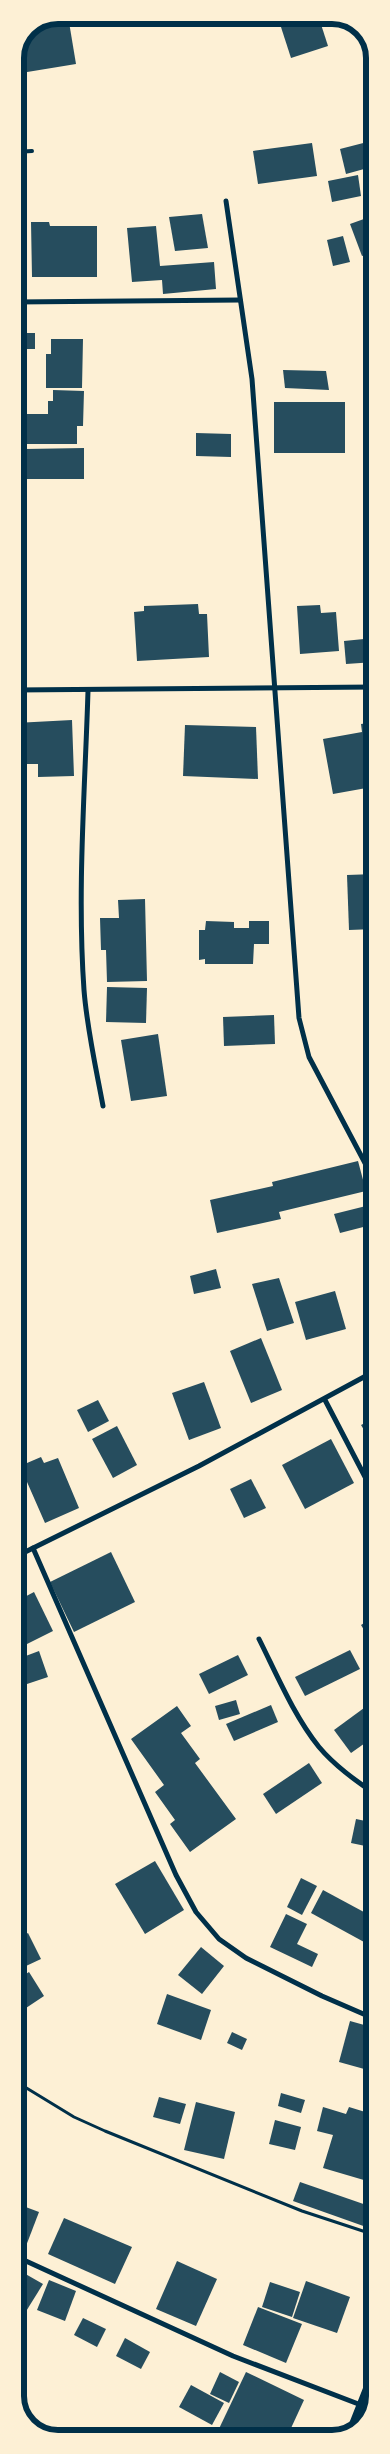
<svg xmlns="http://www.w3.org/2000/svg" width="390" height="2454" font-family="'Work Sans',sans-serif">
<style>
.building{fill:#264d5e}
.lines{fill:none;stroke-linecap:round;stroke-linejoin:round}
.path{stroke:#003049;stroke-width:3}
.service{stroke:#003049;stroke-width:4}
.minor{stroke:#003049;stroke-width:5}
.secondary{stroke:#003049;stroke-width:10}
.rim{fill:none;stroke:#003049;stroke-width:6}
</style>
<rect width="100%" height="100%" fill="#fdf0d5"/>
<g class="building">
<polygon points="305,15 318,15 328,46 291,58 280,24"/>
<polygon points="68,16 76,64 15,74 15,58 28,27 46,20"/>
<polygon points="15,105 19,105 20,140 15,140"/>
<polygon points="375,140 375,166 346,174 340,149"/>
<polygon points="312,143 317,176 258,184 253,151"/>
<polygon points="375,174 375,205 371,206 366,175"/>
<polygon points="358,175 361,196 332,202 328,181"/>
<polygon points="15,179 21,222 15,222"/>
<polygon points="202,214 208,248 175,251 169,217"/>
<polygon points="375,215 375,252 362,256 350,224"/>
<polygon points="31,222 49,222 50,226 97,226 97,277 32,277"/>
<polygon points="156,226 160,266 214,262 216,289 163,294 162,280 132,282 127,228"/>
<polygon points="343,236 350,262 333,266 327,240"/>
<rect x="15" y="333" width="20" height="16"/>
<polygon points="51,339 83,339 82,388 46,388 46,354 51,354"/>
<polygon points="283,370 326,371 329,390 285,388"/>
<polygon points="53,390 84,391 83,426 77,426 77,444 19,444 19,414 48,414 48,401 53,401"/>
<rect x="274" y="402" width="71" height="51"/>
<polygon points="196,433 231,434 231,457 196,456"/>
<polygon points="84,448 84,479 25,479 25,449"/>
<polygon points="198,604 199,614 207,614 209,657 137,661 134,612 144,611 144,606"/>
<polygon points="320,605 321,613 336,612 339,651 300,654 297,606"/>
<polygon points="374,638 375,662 346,664 344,641"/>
<polygon points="72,720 74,776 38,777 38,764 15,764 15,723"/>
<polygon points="375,722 375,775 370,776 372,787 333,794 323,739 362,732 361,724"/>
<polygon points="185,725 256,727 258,779 183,776"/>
<polygon points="375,874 375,929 349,930 347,875"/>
<polygon points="145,899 147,981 107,982 106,950 101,950 100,918 119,918 118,900"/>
<polygon points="206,921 234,922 234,928 249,928 249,921 269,921 269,944 254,944 253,964 205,964 205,959 199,960 199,930 205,930"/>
<rect x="15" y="973" width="2" height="25"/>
<polygon points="107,987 147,988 146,1023 106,1022"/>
<polygon points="274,1015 275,1044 224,1046 223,1017"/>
<polygon points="158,1034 167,1096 131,1101 121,1040"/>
<polygon points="358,1161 366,1191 279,1212 281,1219 217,1233 210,1200 273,1186 272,1182"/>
<polygon points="370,1205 375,1224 340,1233 334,1214"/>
<polygon points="216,1269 221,1288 194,1294 190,1276"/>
<polygon points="279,1278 294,1323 267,1331 252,1284"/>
<polygon points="335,1291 346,1329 306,1340 295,1302"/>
<polygon points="261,1338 282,1390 251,1403 230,1351"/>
<polygon points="204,1382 221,1428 189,1440 172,1393"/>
<polygon points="15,1400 27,1418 15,1424"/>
<polygon points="98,1400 109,1421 88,1432 77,1410"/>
<polygon points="375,1418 375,1448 361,1425"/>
<polygon points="117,1426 137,1465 113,1478 92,1439"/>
<polygon points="331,1439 354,1483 305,1509 282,1465"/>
<polygon points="41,1457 44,1463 58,1458 79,1508 45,1523 20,1466"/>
<polygon points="251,1479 266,1508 244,1518 230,1489"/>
<polygon points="19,1489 24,1505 15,1508 15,1491"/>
<polygon points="111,1552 135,1602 74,1632 50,1582"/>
<polygon points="34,1592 53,1631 21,1647 15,1635 15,1602"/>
<polygon points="375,1616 375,1648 361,1625"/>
<polygon points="350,1650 360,1669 305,1696 295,1677"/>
<polygon points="39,1651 48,1677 15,1688 15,1660"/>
<polygon points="238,1655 248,1675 209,1694 199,1674"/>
<polygon points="236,1700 240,1714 219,1720 215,1706"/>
<polygon points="271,1705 278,1722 234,1741 226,1724"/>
<polygon points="177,1706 191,1726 181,1733 200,1759 195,1763 236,1819 190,1852 170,1824 175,1820 155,1792 164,1785 131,1739"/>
<polygon points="364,1708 375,1723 375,1736 351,1753 334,1730"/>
<polygon points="309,1763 322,1783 276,1814 263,1794"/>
<polygon points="356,1819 375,1823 375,1848 351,1843"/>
<polygon points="155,1861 184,1910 145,1934 115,1884"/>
<polygon points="301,1878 317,1886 302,1915 287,1907"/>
<polygon points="323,1890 375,1918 375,1948 311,1913"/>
<polygon points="286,1914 307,1924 297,1944 318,1954 312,1967 270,1947"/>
<polygon points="28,1933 41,1959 26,1966 15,1940"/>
<polygon points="201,1947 224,1966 202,1994 178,1975"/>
<polygon points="29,1972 44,1996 26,2008 15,1993 15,1981"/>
<polygon points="167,1994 211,2010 201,2040 157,2024"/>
<polygon points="350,2021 375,2028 375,2072 339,2062"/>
<polygon points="232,2032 247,2039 242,2050 227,2043"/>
<polygon points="281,2093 305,2100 301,2113 278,2106"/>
<polygon points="159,2097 186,2104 180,2124 153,2117"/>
<polygon points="196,2102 235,2112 224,2159 184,2150"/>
<polygon points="323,2107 346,2114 349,2107 375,2115 374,2183 323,2168 333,2135 317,2131"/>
<polygon points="275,2120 301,2127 295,2150 269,2144"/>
<polygon points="300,2182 375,2208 369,2228 293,2201"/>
<polygon points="15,2203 39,2212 26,2246 15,2242"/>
<polygon points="64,2218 132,2247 115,2284 48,2254"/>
<polygon points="177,2261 217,2279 196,2326 156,2309"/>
<polygon points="15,2268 43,2284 25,2313 15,2307"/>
<polygon points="49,2280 76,2291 65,2321 37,2310"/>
<polygon points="306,2281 350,2297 337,2333 293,2318"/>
<polygon points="270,2282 300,2292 292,2317 262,2307"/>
<polygon points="258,2307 302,2324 286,2363 243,2345"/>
<polygon points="83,2318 106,2329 97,2347 74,2335"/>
<polygon points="125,2338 150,2352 141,2369 116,2356"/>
<polygon points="220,2372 239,2382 229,2403 210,2394"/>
<polygon points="246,2372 304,2400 286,2439 223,2439 216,2435"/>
<polygon points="191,2385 224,2403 212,2425 179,2407"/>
</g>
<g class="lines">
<polyline class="path" points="15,2081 74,2117 105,2131 302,2211 375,2235"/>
<polyline class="service" points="15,152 32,151"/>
<g class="minor">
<polyline points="360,26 375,68"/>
<polyline points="226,201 252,379 299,1018 309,1057 375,1182"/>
<polyline points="15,302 240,300"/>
<polyline points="15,690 375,687"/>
<path d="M 88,691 C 85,790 77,891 84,990 C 87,1029 96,1068 103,1106"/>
<polyline points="325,1400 375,1496"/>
<polyline points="33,1548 176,1875 196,1912 219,1939 246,1958 322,1996 375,2019"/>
<polyline points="15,1557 199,1466 375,1371"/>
<path d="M 259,1639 C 277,1675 294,1716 319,1747 C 335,1766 355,1780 375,1794"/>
<polyline points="15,2256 233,2356 361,2405"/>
</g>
<polyline class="secondary" points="351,2432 375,2371"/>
</g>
<path d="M0 0H390V2454H0ZM58 24H332A34 34 0 0 1 366 58V2396A34 34 0 0 1 332 2430H58A34 34 0 0 1 24 2396V58A34 34 0 0 1 58 24Z" fill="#fdf0d5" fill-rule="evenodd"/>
<path class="rim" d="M58 24H332A34 34 0 0 1 366 58V2396A34 34 0 0 1 332 2430H58A34 34 0 0 1 24 2396V58A34 34 0 0 1 58 24Z"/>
</svg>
